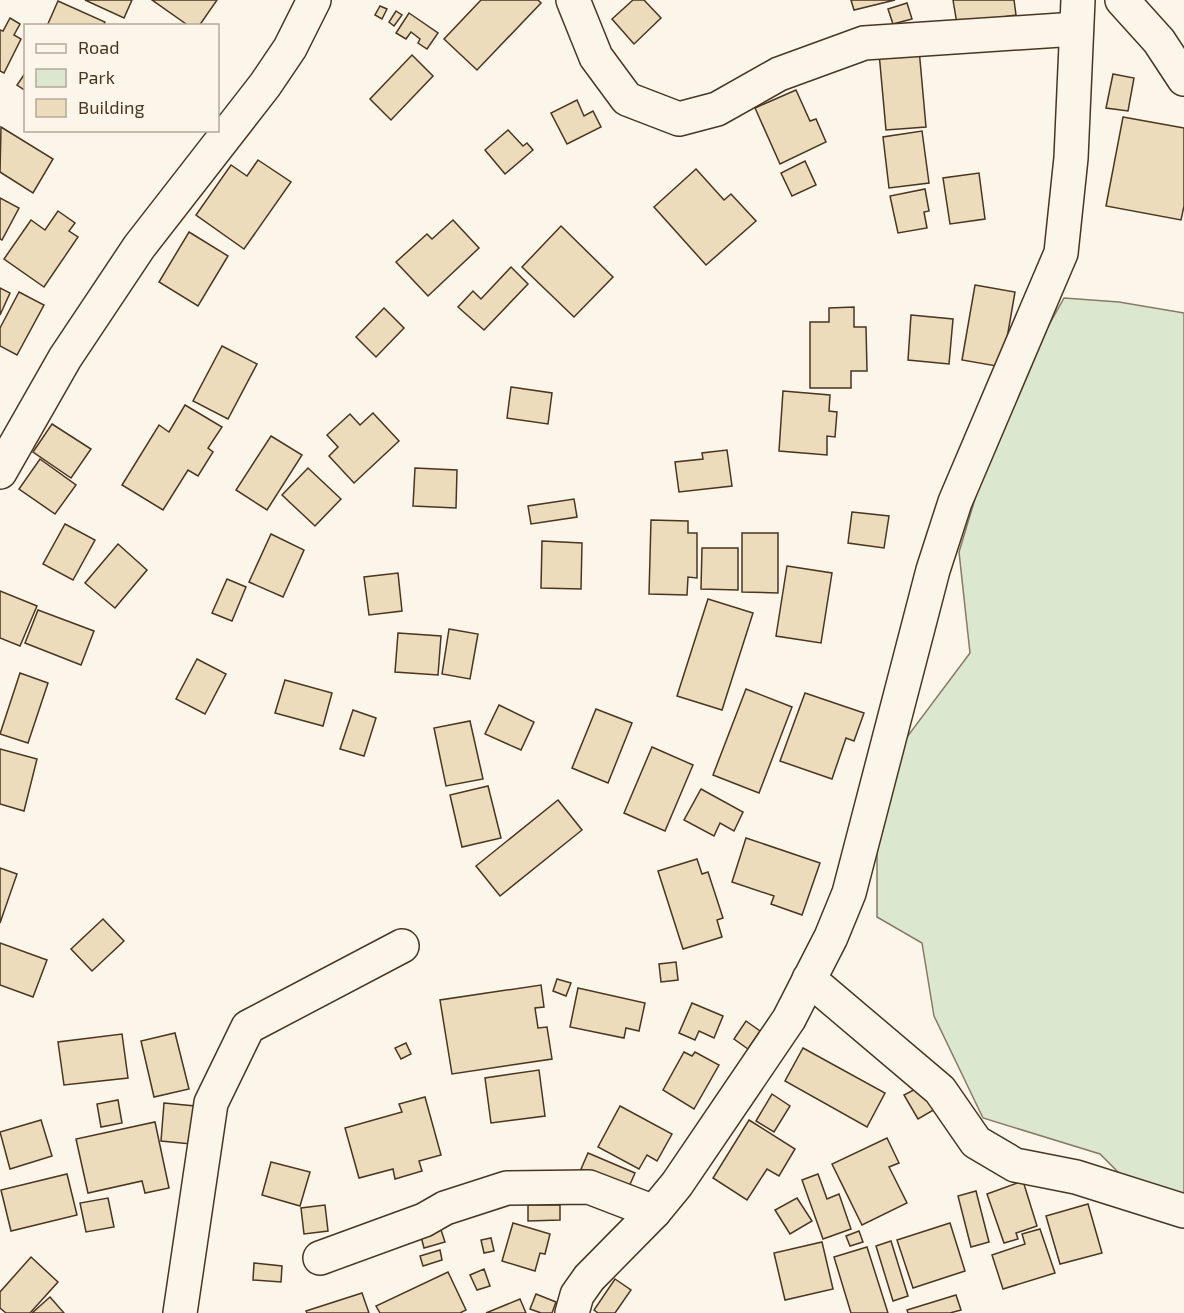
<svg xmlns="http://www.w3.org/2000/svg" width="1184" height="1313" font-family="'Exo 2',sans-serif">
<style>
.green{fill:#dce7d0;stroke:#887966;stroke-width:1.5}
.building{fill:#ecdcbc;stroke:#4a3520;stroke-width:1.5}
.lines{fill:none;stroke-linecap:round;stroke-linejoin:round}
.minor-casing{stroke:#4a3520;stroke-width:36}
.minor{stroke:#fbf6e9;stroke-width:33}
</style>
<rect width="100%" height="100%" fill="#fbf6e9"/>
<polygon class="green" points="1064,298 1119,302 1184,313 1184,1201 1136,1190 1100,1154 983,1118 934,1016 922,943 877,917 877,806 904,741 970,653 959,552 1002,409"/>
<g class="building">
<polygon points="85,0 132,0 124,18"/>
<polygon points="152,0 217,0 199,26 189,26"/>
<polygon points="481,0 538,0 541,3 477,70 444,39"/>
<polygon points="633,0 644,0 661,18 634,44 612,19"/>
<polygon points="851,0 895,0 854,10"/>
<polygon points="953,0 1014,0 1016,15 957,24"/>
<polygon points="58,1 105,22 103,26 47,26"/>
<polygon points="907,3 912,19 893,24 888,9"/>
<polygon points="380,6 387,9 382,19 375,15"/>
<polygon points="396,11 402,15 394,26 389,22"/>
<polygon points="409,13 438,33 427,49 418,43 420,39 411,32 406,39 396,33"/>
<polygon points="10,18 20,24 14,35 21,39 4,73 0,71 0,30 3,31"/>
<polygon points="919,49 926,127 886,130 879,53"/>
<polygon points="412,55 433,76 391,120 370,99"/>
<polygon points="26,72 26,91 17,85"/>
<polygon points="1113,74 1134,78 1128,111 1106,108"/>
<polygon points="796,90 810,121 816,119 826,142 780,164 755,108"/>
<polygon points="577,100 584,116 593,111 601,127 567,144 551,113"/>
<polygon points="1123,117 1184,128 1184,206 1181,220 1106,206"/>
<polygon points="1,127 53,159 33,193 0,172"/>
<polygon points="508,130 523,146 527,143 533,150 505,174 485,150"/>
<polygon points="922,131 929,183 889,188 883,137"/>
<polygon points="258,160 291,182 244,249 196,215 231,165 247,176"/>
<polygon points="805,161 816,185 792,196 781,173"/>
<polygon points="696,169 724,200 731,194 756,221 706,265 654,207"/>
<polygon points="979,173 985,219 950,224 943,178"/>
<polygon points="925,189 929,211 924,212 927,228 898,233 890,196"/>
<polygon points="0,198 19,208 2,240 0,239"/>
<polygon points="58,211 75,223 69,231 78,237 44,287 4,259 31,220 45,230"/>
<polygon points="453,220 479,248 428,296 396,262 427,234 432,239"/>
<polygon points="561,226 613,277 574,317 522,267"/>
<polygon points="189,232 228,256 198,306 159,282"/>
<polygon points="511,267 528,284 484,330 458,307 473,291 481,299"/>
<polygon points="975,285 1015,292 1002,367 962,360"/>
<polygon points="0,288 10,293 0,315"/>
<polygon points="19,292 44,305 17,355 0,346 0,328"/>
<polygon points="854,307 854,327 866,327 867,371 851,371 851,388 810,388 810,322 829,322 829,308"/>
<polygon points="384,308 404,328 376,357 356,337"/>
<polygon points="911,315 953,319 949,364 908,360"/>
<polygon points="222,346 257,364 228,419 193,401"/>
<polygon points="511,387 552,393 548,424 507,418"/>
<polygon points="783,391 830,395 829,411 837,412 835,437 827,436 827,455 779,451"/>
<polygon points="185,405 222,427 208,448 213,452 198,476 188,470 163,510 122,485 159,425 169,432"/>
<polygon points="373,413 399,441 354,483 329,456 338,447 327,435 350,414 360,425"/>
<polygon points="52,424 91,449 71,478 33,452"/>
<polygon points="271,436 302,455 267,510 236,490"/>
<polygon points="727,450 732,486 679,492 675,462 703,459 702,453"/>
<polygon points="40,459 76,485 55,514 19,489"/>
<polygon points="308,468 341,499 315,526 282,495"/>
<polygon points="415,468 457,470 456,508 413,506"/>
<polygon points="574,499 577,517 531,524 528,506"/>
<polygon points="852,512 889,516 884,548 848,543"/>
<polygon points="651,520 688,521 688,533 697,533 697,578 688,577 687,595 649,594"/>
<polygon points="65,524 95,540 73,580 43,564"/>
<polygon points="742,533 778,533 778,593 742,592"/>
<polygon points="271,534 304,550 283,597 249,582"/>
<polygon points="542,541 582,543 581,589 541,588"/>
<polygon points="118,544 147,570 115,608 85,583"/>
<polygon points="702,548 738,548 738,590 701,589"/>
<polygon points="787,566 832,573 821,643 776,636"/>
<polygon points="398,573 402,611 369,615 364,577"/>
<polygon points="227,579 246,587 232,621 212,613"/>
<polygon points="0,591 37,606 20,646 0,638"/>
<polygon points="708,599 753,613 722,710 677,696"/>
<polygon points="38,610 94,631 81,665 25,643"/>
<polygon points="449,629 478,634 470,679 442,674"/>
<polygon points="398,633 441,636 438,675 395,672"/>
<polygon points="197,659 226,674 205,714 176,699"/>
<polygon points="20,673 48,683 28,743 0,734"/>
<polygon points="285,680 332,693 323,726 275,713"/>
<polygon points="746,689 792,707 759,793 713,775"/>
<polygon points="805,693 864,713 854,741 846,738 832,779 780,761"/>
<polygon points="499,705 534,722 521,750 485,734"/>
<polygon points="596,709 632,723 608,783 572,768"/>
<polygon points="353,710 376,718 364,756 340,749"/>
<polygon points="470,721 483,779 446,786 434,728"/>
<polygon points="652,747 693,765 665,831 624,813"/>
<polygon points="0,749 37,759 24,811 0,804"/>
<polygon points="488,786 501,838 462,847 450,795"/>
<polygon points="701,789 743,812 734,831 720,823 714,836 684,820"/>
<polygon points="558,800 582,830 500,896 476,866"/>
<polygon points="746,838 820,863 802,915 771,904 774,896 732,882"/>
<polygon points="697,859 702,874 708,872 723,918 717,920 722,937 683,949 658,871"/>
<polygon points="0,868 17,874 0,923"/>
<polygon points="103,919 124,941 92,971 71,949"/>
<polygon points="0,943 47,960 33,997 0,985"/>
<polygon points="676,962 678,980 661,982 659,964"/>
<polygon points="557,979 571,983 566,996 553,991"/>
<polygon points="541,985 544,1007 535,1008 538,1028 547,1027 552,1059 452,1074 440,1000"/>
<polygon points="578,988 645,1003 639,1031 626,1028 624,1038 570,1027"/>
<polygon points="692,1003 723,1016 714,1038 699,1031 695,1040 679,1033"/>
<polygon points="746,1021 760,1031 748,1049 734,1039"/>
<polygon points="175,1033 189,1089 154,1097 141,1041"/>
<polygon points="122,1034 128,1078 64,1085 58,1042"/>
<polygon points="406,1043 411,1054 401,1059 395,1048"/>
<polygon points="803,1048 885,1093 867,1127 785,1081"/>
<polygon points="684,1052 692,1056 695,1052 719,1065 694,1109 663,1090"/>
<polygon points="539,1070 545,1116 491,1123 485,1078"/>
<polygon points="923,1085 937,1108 918,1119 904,1095"/>
<polygon points="772,1094 790,1106 774,1132 756,1121"/>
<polygon points="425,1097 441,1155 419,1161 422,1171 395,1179 393,1169 359,1178 345,1128 402,1112 399,1104"/>
<polygon points="118,1100 122,1123 101,1127 97,1104"/>
<polygon points="164,1103 195,1106 191,1144 161,1141"/>
<polygon points="620,1106 672,1134 657,1161 647,1155 639,1169 598,1147"/>
<polygon points="41,1120 52,1156 10,1169 0,1132"/>
<polygon points="749,1120 795,1149 779,1176 767,1169 747,1200 713,1178"/>
<polygon points="155,1122 169,1188 145,1193 142,1181 88,1193 76,1139"/>
<polygon points="887,1138 899,1163 889,1167 907,1203 862,1225 832,1164"/>
<polygon points="588,1153 635,1173 628,1189 581,1169"/>
<polygon points="271,1162 310,1172 300,1206 262,1195"/>
<polygon points="67,1174 77,1215 11,1231 1,1190"/>
<polygon points="818,1174 827,1199 839,1194 851,1229 823,1239 802,1180"/>
<polygon points="1023,1181 1037,1226 1016,1233 1018,1239 1004,1243 987,1194"/>
<polygon points="976,1191 989,1242 971,1247 958,1196"/>
<polygon points="108,1198 114,1227 86,1232 80,1203"/>
<polygon points="797,1198 812,1221 790,1234 775,1210"/>
<polygon points="1088,1204 1102,1253 1060,1264 1046,1216"/>
<polygon points="325,1205 328,1231 304,1234 301,1208"/>
<polygon points="528,1205 560,1205 560,1220 528,1221"/>
<polygon points="513,1223 550,1234 545,1254 540,1253 535,1271 502,1261"/>
<polygon points="950,1223 965,1271 913,1288 897,1240"/>
<polygon points="440,1227 445,1242 424,1248 420,1233"/>
<polygon points="1040,1229 1055,1273 1003,1289 992,1255 1025,1244 1022,1234"/>
<polygon points="859,1231 863,1242 850,1246 846,1236"/>
<polygon points="491,1238 494,1251 484,1253 481,1240"/>
<polygon points="891,1241 908,1296 893,1301 876,1246"/>
<polygon points="822,1242 833,1289 785,1300 774,1253"/>
<polygon points="867,1247 888,1313 851,1313 834,1257"/>
<polygon points="440,1250 442,1260 423,1266 420,1256"/>
<polygon points="31,1257 58,1282 30,1313 6,1313 0,1308 0,1292"/>
<polygon points="254,1263 282,1266 281,1282 253,1280"/>
<polygon points="484,1269 490,1286 477,1290 470,1275"/>
<polygon points="448,1272 466,1310 460,1313 380,1313 376,1306"/>
<polygon points="615,1279 631,1290 615,1313 598,1313 594,1310"/>
<polygon points="362,1293 369,1313 307,1313 306,1311"/>
<polygon points="536,1294 556,1302 552,1313 541,1313 530,1309"/>
<polygon points="956,1295 961,1310 950,1313 908,1313 907,1310"/>
<polygon points="50,1297 64,1313 32,1313"/>
<polygon points="520,1299 526,1313 486,1313"/>
</g>
<g class="lines">
<defs>
<g id="minor">
<polyline points="573,0 596,57 627,99 679,119 717,109 779,74 864,43 1076,29"/>
<polyline points="1122,0 1159,41 1184,79"/>
<polyline points="0,472 65,358 139,247 265,85 290,48 314,0"/>
<polyline points="809,979 940,1090 976,1142 1015,1165 1076,1177 1184,1211"/>
<polyline points="320,1258 424,1220 445,1208 507,1188 589,1187 654,1212"/>
<polyline points="180,1313 211,1103 248,1027 402,946"/>
<polyline points="572,1313 577,1295 589,1278 654,1212 677,1184 789,1019 831,937 849,893 933,570 955,502 1061,253 1071,158 1078,0"/>
</g>
</defs>
<use href="#minor" class="minor-casing"/>
<use href="#minor" class="minor"/>
</g>
<rect x="24" y="24" width="195" height="108" fill="#fbf6e9" stroke="#b4a999" stroke-width="1.5"/>
<rect x="36" y="44" width="30" height="9" fill="#fbf6e9" stroke="#b4a999" stroke-width="1.5"/>
<text x="78" y="54" font-size="18" fill="#4a3520">Road</text>
<rect x="36" y="69" width="30" height="18" fill="#dce7d0" stroke="#b4a999" stroke-width="1.5"/>
<text x="78" y="84" font-size="18" fill="#4a3520">Park</text>
<rect x="36" y="99" width="30" height="18" fill="#ecdcbc" stroke="#b4a999" stroke-width="1.5"/>
<text x="78" y="114" font-size="18" fill="#4a3520">Building</text>
</svg>
